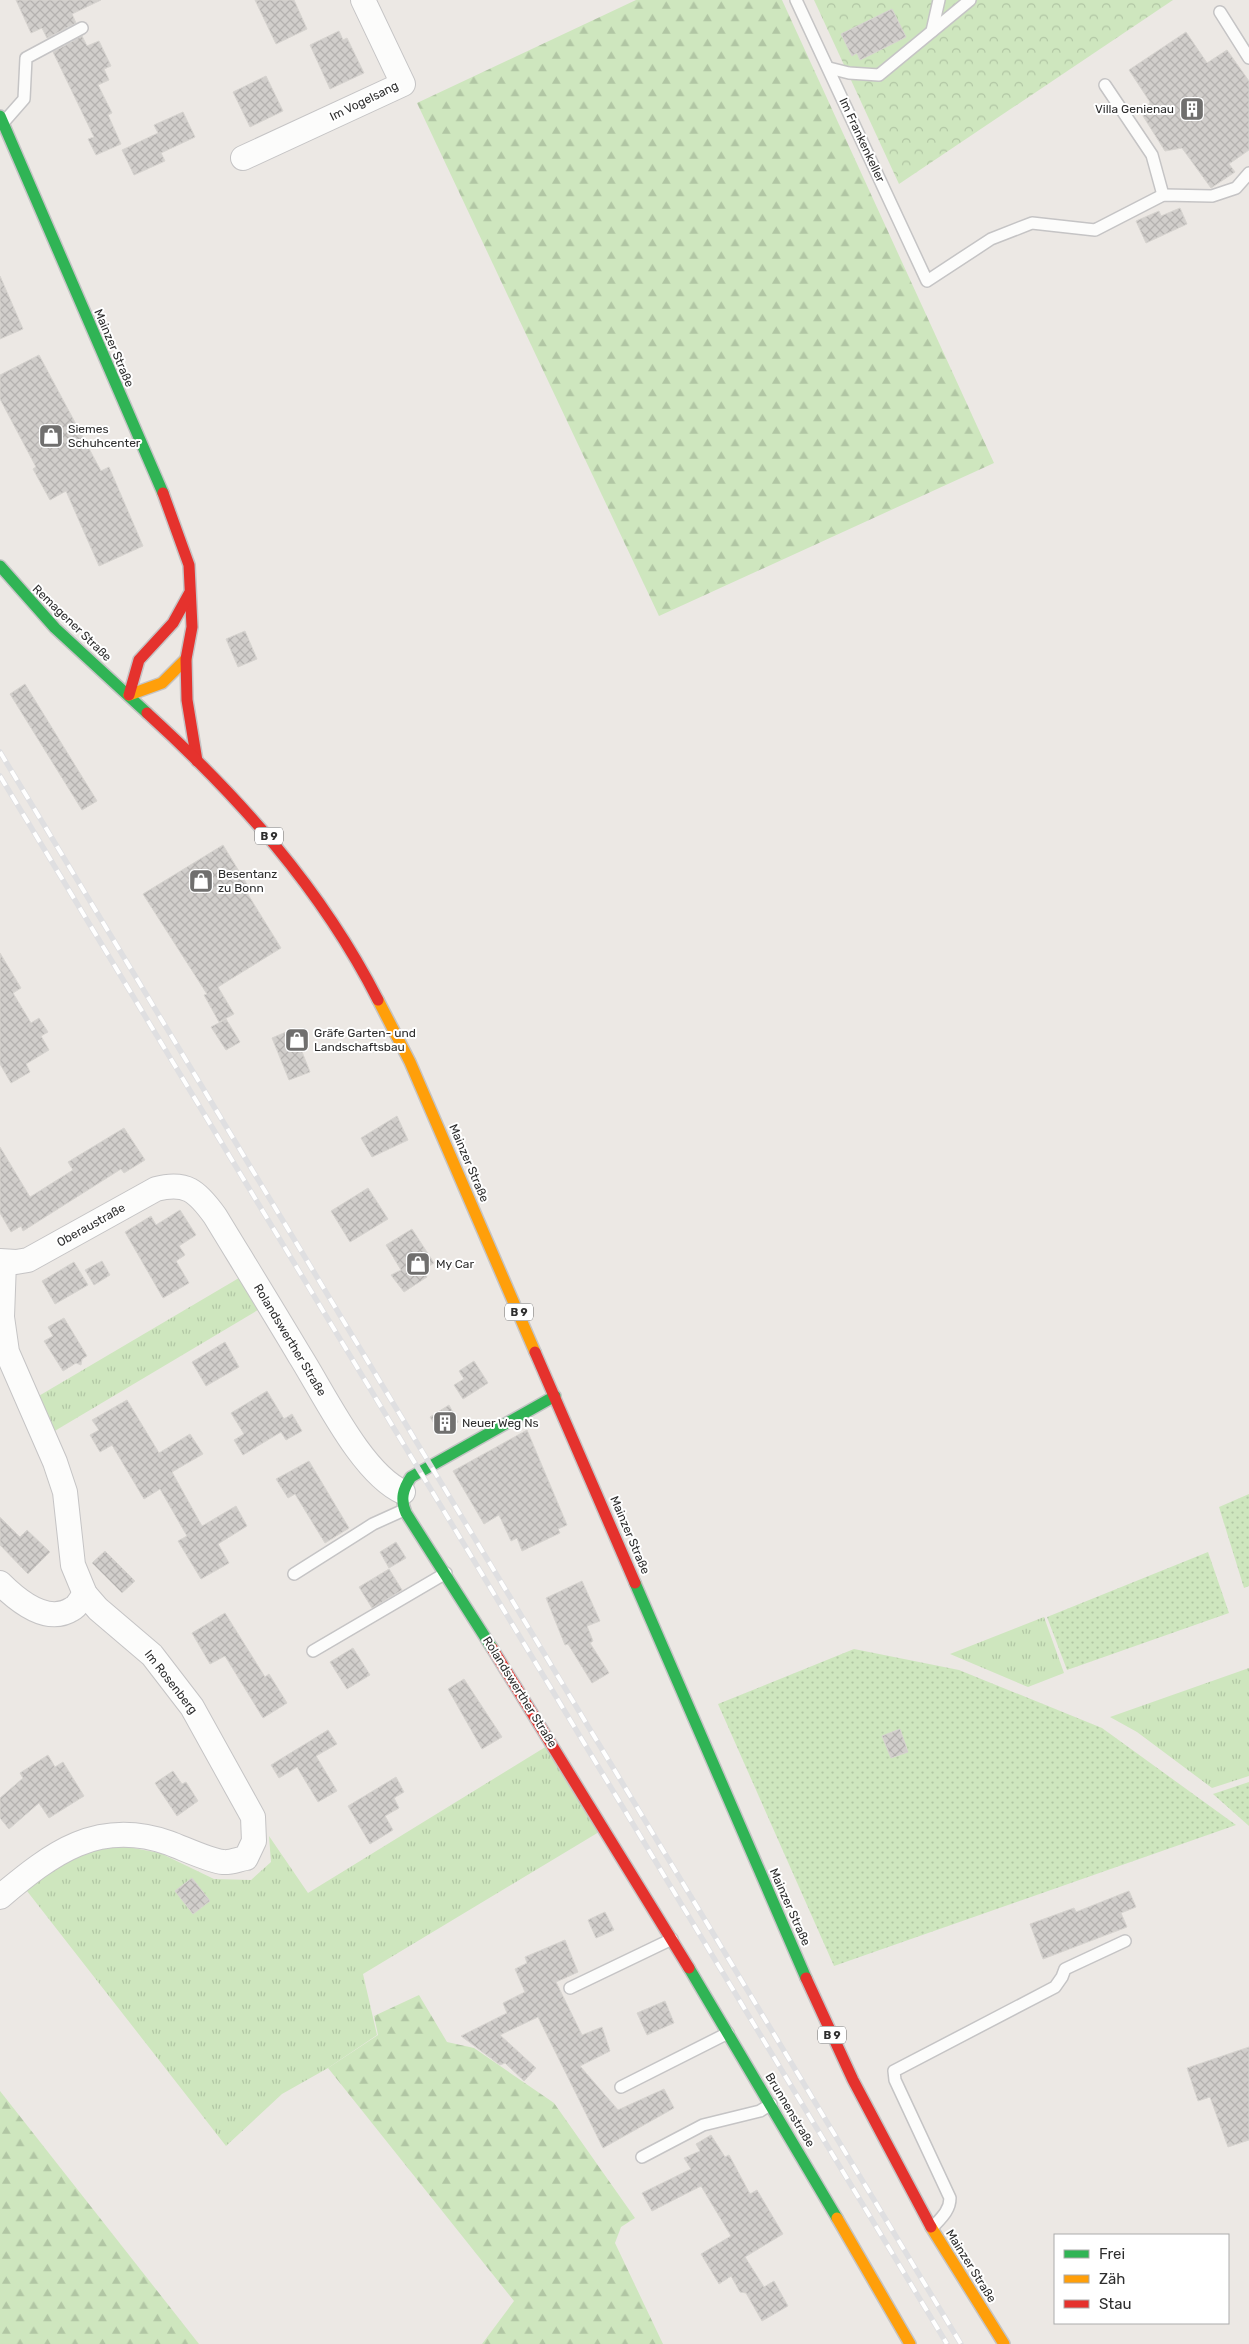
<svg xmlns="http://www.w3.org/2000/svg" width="1249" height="2344" font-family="Rubik,sans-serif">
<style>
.grass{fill:url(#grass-tufts)}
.forest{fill:url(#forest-firs)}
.park{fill:url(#park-crowns)}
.garden{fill:url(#garden-dots)}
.building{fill:url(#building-cross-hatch);stroke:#d7d4d0}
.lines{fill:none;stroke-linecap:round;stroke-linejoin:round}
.lane-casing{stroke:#c5c4c5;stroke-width:14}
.street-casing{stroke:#c5c4c5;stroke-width:26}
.fast-casing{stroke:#c5c4c5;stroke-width:14}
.slow-casing{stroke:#c5c4c5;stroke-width:14}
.jam-casing{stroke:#c5c4c5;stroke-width:14}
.lane{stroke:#fcfcfb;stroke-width:11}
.street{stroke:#fcfcfb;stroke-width:24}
.fast{stroke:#30b455;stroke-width:11}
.slow{stroke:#ff9f0a;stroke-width:11}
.jam{stroke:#e5322d;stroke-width:11}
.rail-casing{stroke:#dfdfe1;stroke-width:5.5}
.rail{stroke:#fff;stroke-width:4;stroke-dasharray:11;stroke-linecap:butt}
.labels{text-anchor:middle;stroke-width:4;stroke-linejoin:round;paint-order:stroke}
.shield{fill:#fff;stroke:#6d6d6d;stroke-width:1}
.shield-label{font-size:11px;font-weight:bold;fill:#2e2e2e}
.street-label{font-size:12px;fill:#2e2e2e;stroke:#fff}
.poi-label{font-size:12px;fill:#2e2e2e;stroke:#fff;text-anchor:start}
</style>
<defs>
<pattern id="grass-tufts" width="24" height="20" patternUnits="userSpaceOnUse" patternTransform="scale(1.25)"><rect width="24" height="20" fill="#cee6be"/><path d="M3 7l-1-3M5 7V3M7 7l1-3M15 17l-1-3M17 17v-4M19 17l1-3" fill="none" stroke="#b1c6a4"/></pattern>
<pattern id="forest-firs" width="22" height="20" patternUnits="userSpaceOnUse" patternTransform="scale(1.25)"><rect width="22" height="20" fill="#cee6be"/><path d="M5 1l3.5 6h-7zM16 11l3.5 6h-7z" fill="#b1c6a4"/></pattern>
<pattern id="park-crowns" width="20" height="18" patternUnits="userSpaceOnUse" patternTransform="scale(1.25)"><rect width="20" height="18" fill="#cee6be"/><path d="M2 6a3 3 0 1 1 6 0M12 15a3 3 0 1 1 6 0" fill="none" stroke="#b1c6a4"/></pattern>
<pattern id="garden-dots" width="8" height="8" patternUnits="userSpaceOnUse" patternTransform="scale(1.25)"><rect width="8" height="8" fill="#cee6be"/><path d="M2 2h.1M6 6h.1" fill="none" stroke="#b1c6a4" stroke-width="1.8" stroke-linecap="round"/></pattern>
<pattern id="building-cross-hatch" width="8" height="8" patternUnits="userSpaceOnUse" patternTransform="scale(1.25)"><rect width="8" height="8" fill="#d1cecb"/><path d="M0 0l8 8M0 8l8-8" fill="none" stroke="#b4b1af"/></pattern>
</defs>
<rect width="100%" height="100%" fill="#ece8e4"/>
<g class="grass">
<polygon points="244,1275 263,1307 53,1432 37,1397"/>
<polygon points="1044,1617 1064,1673 1028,1687 950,1654"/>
<polygon points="1249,1668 1249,1776 1212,1788 1137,1732 1110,1717"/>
<polygon points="547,1746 599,1832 363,1974 377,2035 328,2068 282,2094 226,2146 27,1891 62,1859 106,1843 160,1853 214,1879 251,1880 271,1862 269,1836 308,1893"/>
</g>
<g class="forest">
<polygon points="636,0 782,0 994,463 659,616 417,103"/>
<polygon points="419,1995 447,2042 474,2048 554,2103 635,2218 621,2227 615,2243 663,2344 482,2344 514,2301 328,2068 378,2035 374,2016"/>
<polygon points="0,2091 199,2344 0,2344"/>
</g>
<polygon class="park" points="814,0 1173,0 899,184"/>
<g class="garden">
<polygon points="1249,1494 1249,1586 1244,1588 1219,1507"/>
<polygon points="1208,1552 1229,1613 1067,1670 1047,1617"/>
<polygon points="854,1649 959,1670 1102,1728 1236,1825 834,1966 718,1704"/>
<polygon points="1249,1782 1249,1826 1213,1794"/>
</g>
<g class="building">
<polygon points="16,0 101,0 72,14 76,23 47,38 42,28 31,33"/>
<polygon points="255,0 294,0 307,29 276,44"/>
<polygon points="892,9 906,37 860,60 857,53 852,56 841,34"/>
<polygon points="339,31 343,40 347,38 364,73 330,89 310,45"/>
<polygon points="1186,32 1207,63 1227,50 1249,81 1249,150 1229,164 1235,172 1211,188 1182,148 1165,151 1143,116 1150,102 1129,70"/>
<polygon points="82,36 87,46 99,41 111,66 104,69 109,80 98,85 112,113 108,115 121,144 96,155 88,139 94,137 53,52"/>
<polygon points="266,76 283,111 250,127 233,92"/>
<polygon points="183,112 195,137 161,153 165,161 134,175 122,150 158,133 154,125"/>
<polygon points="1180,208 1187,224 1146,243 1136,221 1159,211 1161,216"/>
<polygon points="0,276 23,329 0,339"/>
<polygon points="39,355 101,471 109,467 143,546 99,566 66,491 50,500 33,469 36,467 0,399 0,375"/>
<polygon points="245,631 257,659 238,667 226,639"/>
<polygon points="25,684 97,801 82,810 10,694"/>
<polygon points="223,845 248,886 244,888 281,948 218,987 234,1014 219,1022 204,995 207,994 143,894"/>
<polygon points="0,953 21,988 13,993 31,1023 39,1018 48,1032 41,1036 49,1050 26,1064 30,1072 11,1083 0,1064"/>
<polygon points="226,1019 240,1042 226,1050 211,1027"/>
<polygon points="293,1029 310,1072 289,1080 272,1038"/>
<polygon points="397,1116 408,1140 372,1157 361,1138"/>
<polygon points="124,1128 145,1160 124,1173 121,1169 23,1231 21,1226 11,1232 0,1213 0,1147 30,1197 73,1170 68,1162"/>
<polygon points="368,1188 388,1219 350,1242 331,1211"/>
<polygon points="180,1210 196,1235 179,1246 185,1255 176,1261 189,1283 163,1298 125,1232 151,1216 156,1225"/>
<polygon points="412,1229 434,1263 423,1270 427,1277 404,1292 391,1275 401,1270 386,1245"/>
<polygon points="102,1261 110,1275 94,1285 85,1270"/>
<polygon points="74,1262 88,1285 55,1304 42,1281"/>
<polygon points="64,1318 87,1356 82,1359 81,1365 76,1363 63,1371 44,1341 53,1336 48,1327"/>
<polygon points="225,1342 239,1367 206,1386 192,1362"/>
<polygon points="474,1361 488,1383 463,1399 454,1385 464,1379 459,1371"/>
<polygon points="267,1391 284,1419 292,1414 302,1431 286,1440 281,1432 243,1455 234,1440 244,1434 231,1413"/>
<polygon points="127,1400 159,1453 190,1434 203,1454 172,1472 202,1526 236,1506 247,1526 218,1544 229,1563 201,1579 178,1541 187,1536 160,1489 144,1499 112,1445 100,1452 90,1435 99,1430 92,1420"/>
<polygon points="449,1405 458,1422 440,1433 430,1417"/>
<polygon points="527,1430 567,1525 558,1529 560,1533 522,1551 517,1538 511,1541 499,1515 484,1524 453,1471"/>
<polygon points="309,1461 349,1528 325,1543 295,1494 288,1498 276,1479"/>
<polygon points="0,1517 20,1537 27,1530 50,1552 28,1574 0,1545"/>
<polygon points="396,1542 406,1558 389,1568 380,1552"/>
<polygon points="105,1551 135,1581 122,1593 92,1563"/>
<polygon points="389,1569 402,1590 372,1608 359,1587"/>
<polygon points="582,1581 600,1621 587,1626 593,1641 590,1643 609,1673 592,1683 568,1644 565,1645 546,1598"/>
<polygon points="225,1613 265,1677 269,1674 287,1703 263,1718 225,1656 210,1664 192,1633"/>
<polygon points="353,1648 370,1675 347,1689 330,1662"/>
<polygon points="464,1679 502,1737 482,1749 448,1689"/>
<polygon points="900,1729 908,1752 891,1758 882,1736"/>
<polygon points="328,1730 337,1744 316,1756 337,1791 318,1802 297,1767 279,1778 271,1765"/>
<polygon points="48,1755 55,1767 63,1762 84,1796 49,1818 39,1803 9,1829 0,1818 0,1798 23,1778 20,1773"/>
<polygon points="173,1771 182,1784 186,1782 198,1801 177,1816 155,1783"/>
<polygon points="396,1777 404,1792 394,1798 399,1808 385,1816 393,1830 370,1844 348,1806"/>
<polygon points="192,1878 210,1901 193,1914 175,1891"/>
<polygon points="1129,1891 1136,1907 1121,1913 1127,1927 1043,1959 1030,1924 1074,1908 1076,1912"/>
<polygon points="605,1912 614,1930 596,1938 588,1920"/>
<polygon points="565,1940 578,1972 556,1982 582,2035 602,2027 610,2051 580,2066 618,2110 664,2089 674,2108 603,2148 538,2017 500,2035 536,2068 524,2081 505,2063 500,2065 461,2036 507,2013 503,2003 525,1992 515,1969 527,1963 525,1957"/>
<polygon points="665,2001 674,2023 647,2035 637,2013"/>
<polygon points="1249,2047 1249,2140 1228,2147 1210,2097 1198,2101 1187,2068"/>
<polygon points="711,2135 725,2157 729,2155 750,2194 757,2190 783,2234 745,2257 764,2287 774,2281 788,2306 762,2321 746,2293 740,2292 731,2276 719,2284 701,2254 731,2236 701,2186 652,2211 642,2193 691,2169 684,2158 700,2151 696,2144"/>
</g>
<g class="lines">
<defs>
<g id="lane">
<polyline points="796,0 927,281 991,239 1032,223 1095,230 1163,195 1212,196 1236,188 1249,173"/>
<polyline points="1220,12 1249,58"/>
<polyline points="932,31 939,0"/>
<polyline points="829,68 849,73 879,75 970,0"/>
<polyline points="1105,85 1152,155 1163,195"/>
<polyline points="3,123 24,99 26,58 82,28"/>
<polyline points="294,1574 373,1524 404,1510"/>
<polyline points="313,1651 446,1573"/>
<polyline points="570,1988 672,1939"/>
<polyline points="621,2087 728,2033"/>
<polyline points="642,2157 703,2125 760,2111 771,2104"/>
<path d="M 932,2228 C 940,2219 950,2211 950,2198 L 895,2080 L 894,2071 L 1055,1987 L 1062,1977 L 1065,1969 L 1125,1941"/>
</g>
<g id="street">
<polyline points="243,158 403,84 363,0"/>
<path d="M 0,1261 L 16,1262 L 28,1260 L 156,1189 C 186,1181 197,1191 215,1216 C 243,1262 272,1309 300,1356 C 324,1394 362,1474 403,1492"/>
<path d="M 0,1583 C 17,1600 47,1625 72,1609 C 77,1607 81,1599 85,1594"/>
<path d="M 0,1897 C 52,1853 98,1818 169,1843 C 183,1848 210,1861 223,1862 C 230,1863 239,1859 246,1858 L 254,1841 L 253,1817 L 192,1707 L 152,1655 L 98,1609 L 85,1594 L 73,1565 L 65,1492 L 55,1462 L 7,1352 L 2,1317 L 4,1262"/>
</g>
<g id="fast">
<polyline points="0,116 163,493"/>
<polyline points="0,566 55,628 147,713"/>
<polyline points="635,1583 806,1978"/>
<path d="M 492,1648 L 406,1513 C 400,1499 403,1489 411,1477 L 555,1396"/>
<polyline points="689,1968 837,2218"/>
</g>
<g id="slow">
<polyline points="129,695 162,683 186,659"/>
<polyline points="378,1000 410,1062 535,1352"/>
<polyline points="837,2218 910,2344"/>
<polyline points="931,2227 1004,2344"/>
</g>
<g id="jam">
<polyline points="163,493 189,565 192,627 186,659 187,700 197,761"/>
<polyline points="129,695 139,660 173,623 189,594"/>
<path d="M 147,713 C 239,797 321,888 378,1000"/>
<polyline points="535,1352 635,1583"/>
<polyline points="492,1648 689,1968"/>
<polyline points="806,1978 853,2080 931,2227"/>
</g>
</defs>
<use href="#lane" class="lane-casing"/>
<use href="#street" class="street-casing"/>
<use href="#fast" class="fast-casing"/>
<use href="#slow" class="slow-casing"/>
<use href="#jam" class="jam-casing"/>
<use href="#lane" class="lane"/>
<use href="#street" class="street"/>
<use href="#fast" class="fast"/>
<use href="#slow" class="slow"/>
<use href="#jam" class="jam"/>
<defs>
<g id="rail">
<polyline points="0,752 961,2344"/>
<polyline points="0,776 947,2344"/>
</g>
</defs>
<use href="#rail" class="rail-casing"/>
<use href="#rail" class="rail"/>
</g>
<defs>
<symbol id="building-square" viewBox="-11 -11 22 22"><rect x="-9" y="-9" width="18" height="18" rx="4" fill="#706f6e" stroke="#fff"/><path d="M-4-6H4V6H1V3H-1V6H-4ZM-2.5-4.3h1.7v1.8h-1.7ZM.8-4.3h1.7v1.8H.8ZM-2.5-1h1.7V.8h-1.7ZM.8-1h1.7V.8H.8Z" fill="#fff"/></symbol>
<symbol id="shop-square" viewBox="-11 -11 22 22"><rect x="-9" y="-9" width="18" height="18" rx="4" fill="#706f6e" stroke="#fff"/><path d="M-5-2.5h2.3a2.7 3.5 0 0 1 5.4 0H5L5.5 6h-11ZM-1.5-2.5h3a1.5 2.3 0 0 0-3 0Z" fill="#fff"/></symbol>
</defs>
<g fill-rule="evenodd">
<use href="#building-square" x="1178" y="95" width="28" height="28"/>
<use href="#shop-square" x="37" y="422" width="28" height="28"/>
<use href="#shop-square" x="187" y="867" width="28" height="28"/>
<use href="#shop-square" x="283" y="1026" width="28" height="28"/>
<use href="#shop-square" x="404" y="1250" width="28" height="28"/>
<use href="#building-square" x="431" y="1409" width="28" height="28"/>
</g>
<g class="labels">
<g class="shield">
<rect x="255" y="827.5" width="28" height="17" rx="4"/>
<rect x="505" y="1303.5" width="28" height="17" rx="4"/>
<rect x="818" y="2026.5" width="28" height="17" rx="4"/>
</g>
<g class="shield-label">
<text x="269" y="840">B 9</text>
<text x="519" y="1316">B 9</text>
<text x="832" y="2039">B 9</text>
</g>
<g class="street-label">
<text transform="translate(364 101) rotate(-26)" y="4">Im Vogelsang</text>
<text transform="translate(862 140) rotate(65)" y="4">Im Frankenkeller</text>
<text transform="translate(114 348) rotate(67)" y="4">Mainzer Straße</text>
<text transform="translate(72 623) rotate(44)" y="4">Remagener Straße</text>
<text transform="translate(469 1163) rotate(67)" y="4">Mainzer Straße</text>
<text transform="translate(91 1225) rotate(-29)" y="4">Oberaustraße</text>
<text transform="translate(290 1340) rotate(59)" y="4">Rolandswerther Straße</text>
<text transform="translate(630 1535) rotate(67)" y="4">Mainzer Straße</text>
<text transform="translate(171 1682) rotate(52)" y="4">Im Rosenberg</text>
<text transform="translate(520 1692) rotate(58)" y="4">Rolandswerther Straße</text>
<text transform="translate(790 1907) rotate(66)" y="4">Mainzer Straße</text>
<text transform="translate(790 2110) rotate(59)" y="4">Brunnenstraße</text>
<text transform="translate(971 2266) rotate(58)" y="4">Mainzer Straße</text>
</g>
<g class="poi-label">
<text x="1174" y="113" text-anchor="end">Villa Genienau</text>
<text x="68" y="433">Siemes<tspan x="68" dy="14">Schuhcenter</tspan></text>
<text x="218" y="878">Besentanz<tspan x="218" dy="14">zu Bonn</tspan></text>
<text x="314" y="1037">Gräfe Garten- und<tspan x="314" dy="14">Landschaftsbau</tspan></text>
<text x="436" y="1268">My Car</text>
<text x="462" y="1427">Neuer Weg Ns</text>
</g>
</g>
<rect x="1054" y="2234" width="175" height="90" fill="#ffffff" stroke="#ababab"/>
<rect x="1064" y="2250" width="25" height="8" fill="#30b455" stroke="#ababab"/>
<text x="1099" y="2259" font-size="15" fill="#2e2e2e">Frei</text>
<rect x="1064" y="2275" width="25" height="8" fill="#ff9f0a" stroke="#ababab"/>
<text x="1099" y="2284" font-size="15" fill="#2e2e2e">Zäh</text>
<rect x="1064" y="2300" width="25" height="8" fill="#e5322d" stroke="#ababab"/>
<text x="1099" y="2309" font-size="15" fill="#2e2e2e">Stau</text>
</svg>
